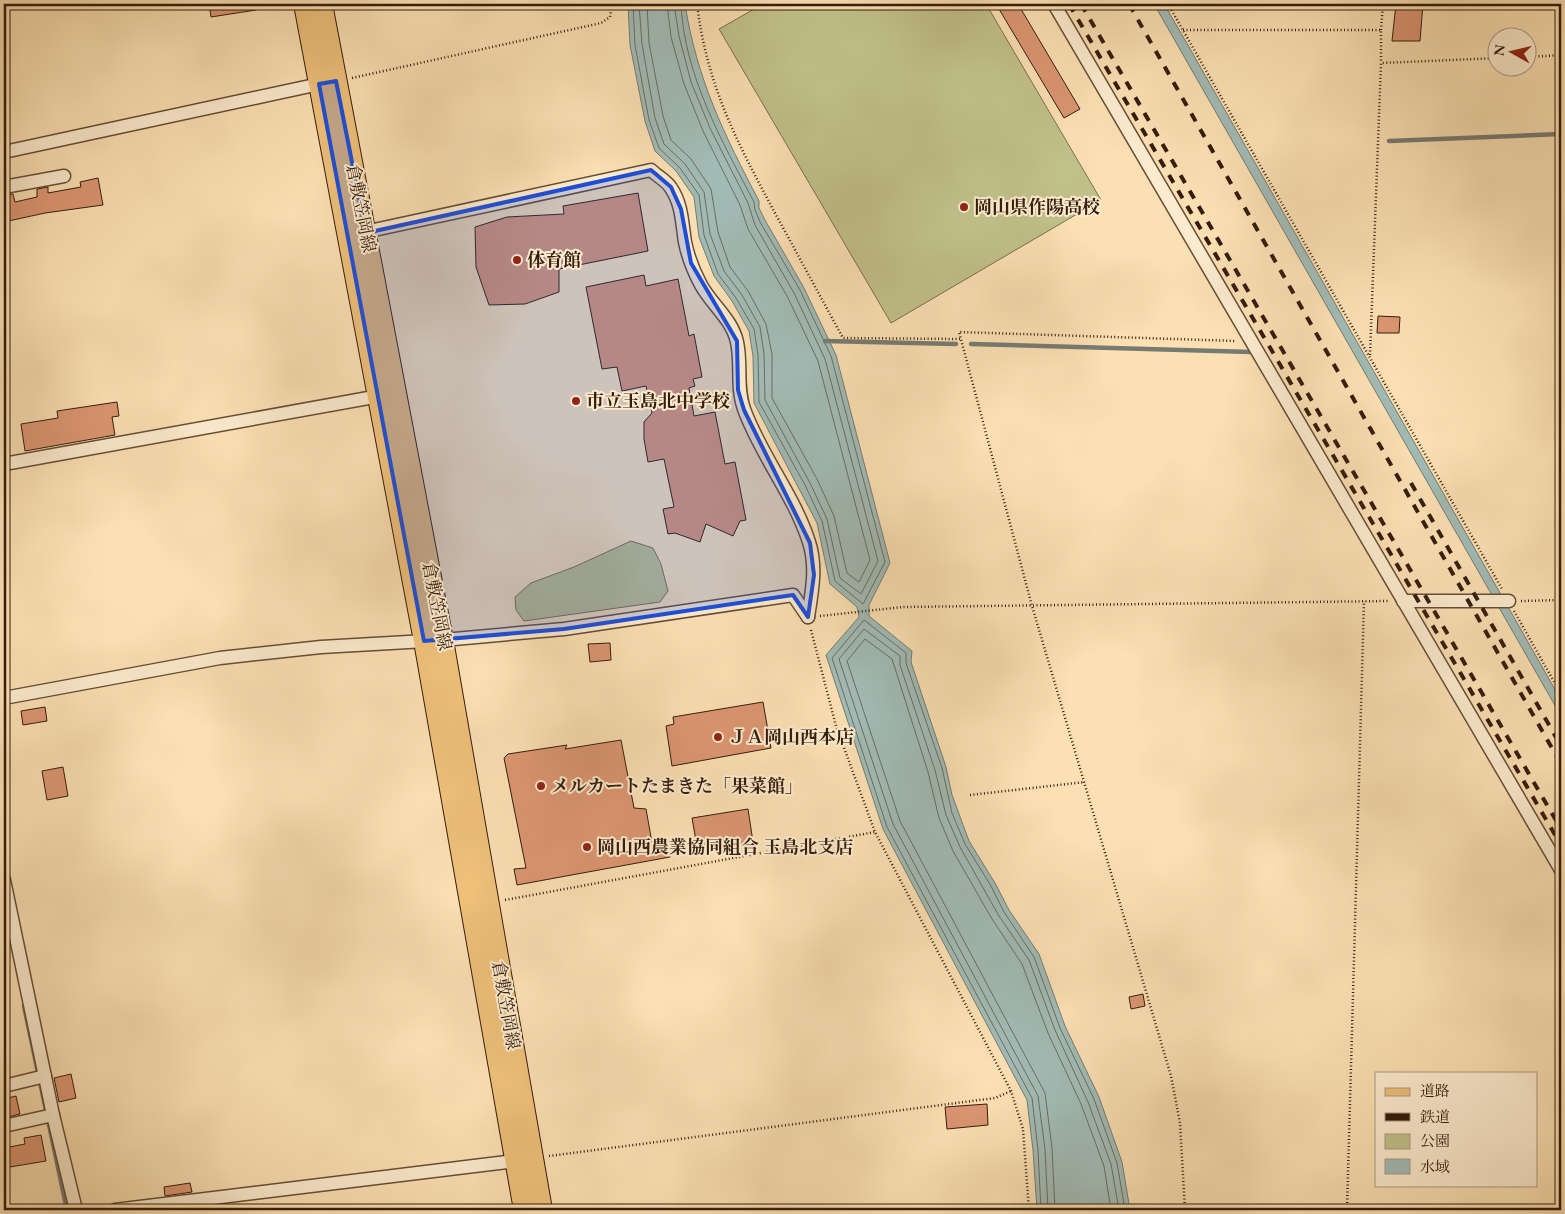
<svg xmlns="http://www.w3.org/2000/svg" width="1565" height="1214" font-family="'EB Garamond','Noto Serif JP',serif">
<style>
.green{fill:#c1c18a;stroke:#7b6e4c}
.water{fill:#a1bbb5;stroke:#767b72}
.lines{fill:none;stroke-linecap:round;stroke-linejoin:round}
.shore{stroke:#6b6c61;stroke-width:1}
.stream{stroke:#767b72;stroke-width:4.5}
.building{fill:#db9672;stroke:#351c0d}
.minor-casing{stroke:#664d36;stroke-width:15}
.primary-casing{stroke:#351c0d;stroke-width:22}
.path{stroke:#351c0d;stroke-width:2.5;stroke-dasharray:1 2.5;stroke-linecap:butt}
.minor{stroke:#fcebce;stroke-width:12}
.primary{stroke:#eec07a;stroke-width:20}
.rail{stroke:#351c0d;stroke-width:4;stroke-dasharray:9 9;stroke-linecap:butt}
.marked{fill:#1d4ed8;fill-opacity:0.2;stroke:#1d4ed8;stroke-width:4;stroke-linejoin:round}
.poi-dot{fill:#8f2418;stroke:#fcebce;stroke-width:2}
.labels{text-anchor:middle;stroke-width:4;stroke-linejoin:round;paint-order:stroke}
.poi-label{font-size:18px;font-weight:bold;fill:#351c0d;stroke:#fcebce;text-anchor:start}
.street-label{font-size:18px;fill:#351c0d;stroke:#fcebce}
</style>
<rect width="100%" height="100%" fill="#fbe0b3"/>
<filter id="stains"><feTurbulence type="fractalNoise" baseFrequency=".004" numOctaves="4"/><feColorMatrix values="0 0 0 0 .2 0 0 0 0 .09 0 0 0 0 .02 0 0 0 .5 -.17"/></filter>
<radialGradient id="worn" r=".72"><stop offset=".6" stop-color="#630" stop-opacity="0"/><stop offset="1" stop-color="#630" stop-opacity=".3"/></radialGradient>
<g class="green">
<polygon points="763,4 986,4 1101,200 891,323 719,29"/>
<polygon points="631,541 653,548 661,564 668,591 660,602 524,621 516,610 515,597 531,583 574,567"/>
</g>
<g class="water">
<path d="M 628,4 L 685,4 C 697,80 724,134 759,201 L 759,208 L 765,220 L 804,288 L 836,355 L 890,563 L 869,605 L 869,616 L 912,651 L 911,662 L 946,767 L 952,795 L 969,841 L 995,883 L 1009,910 L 1039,954 L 1065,1026 L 1099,1097 L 1122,1162 L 1130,1210 L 1037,1210 L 1033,1150 L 1027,1100 L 883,829 L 826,655 L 859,617 L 857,607 L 830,584 L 817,523 L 754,403 L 753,356 L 749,331 L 732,301 L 714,276 L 699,237 L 694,197 L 676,171 L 655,151 L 645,121 L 630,45 Z"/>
<polygon points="1154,4 1164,4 1189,47 1561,700 1561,716"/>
</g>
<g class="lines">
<g class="shore">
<path d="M 633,4 L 635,45 L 649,120 L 659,148 L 680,168 L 699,195 L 704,235 L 718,274 L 736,298 L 754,329 L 758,355 L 759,402 L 805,485 L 822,521 L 835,581 L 863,604 L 885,562 L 831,356 L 800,290 L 760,222 L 755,210 L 754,202 C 722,141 684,75 681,4"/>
<polyline points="639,4 642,44 655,118 664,144 685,164 704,192 710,234 724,271 742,295 760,327 764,354 765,400 810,483 827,519 840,578 861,594 878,561 825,359 794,293 755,225 748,203 710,128 691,82 679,36 674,4"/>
<polyline points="647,4 649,43 663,116 671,140 691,159 711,189 718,232 730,267 748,291 766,324 772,354 772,398 817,479 834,516 847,573 859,582 870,560 818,361 787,296 748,229 740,205 703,131 684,84 671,37 667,4"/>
<polyline points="1041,1210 1038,1150 1032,1098 887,827 832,658 864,620 906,653 906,663 942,768 952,813 965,844 991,886 1004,912 1034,957 1060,1028 1094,1099 1117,1163 1125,1210"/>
<polyline points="1048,1210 1045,1149 1038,1096 893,824 839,659 864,629 900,656 900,665 935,770 946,815 960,847 999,916 1029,960 1055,1030 1088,1102 1111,1164 1119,1210"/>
<polyline points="1055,1210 1052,1148 1045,1093 900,821 847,661 865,639 892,659 928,772 939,818 953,851 992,919 1022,964 1048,1033 1081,1104 1104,1166 1111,1210"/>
</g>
<g class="stream">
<polyline points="1389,141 1561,134"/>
<polyline points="825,341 956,344"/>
<polyline points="971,344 1251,352"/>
<polyline points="24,1006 67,1210"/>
</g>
</g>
<g class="building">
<polygon points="209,4 256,4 256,10 211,17"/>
<polygon points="996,4 1018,4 1080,109 1064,118"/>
<polygon points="1396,4 1423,4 1420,41 1392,41"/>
<polygon points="98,178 103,205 45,213 4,222 4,195 13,194 15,202 37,197 37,189 48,187 48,193 81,187 80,182"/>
<polygon points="638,193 648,251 559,269 559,292 525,304 489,305 476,267 475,227 507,217 564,214 563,206"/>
<polygon points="644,275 646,286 678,279 689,336 694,334 702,377 693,379 695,386 689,388 694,416 715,412 725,464 735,462 746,520 740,521 733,536 706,524 700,542 675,533 668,534 663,509 674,507 664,459 648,462 644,439 644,422 652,413 646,386 622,391 617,367 602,369 586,287"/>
<polygon points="1378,316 1400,317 1399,333 1377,333"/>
<polygon points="117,402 119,416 112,417 115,435 25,451 21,424 58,418 57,411"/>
<polygon points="610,643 611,660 590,662 588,644"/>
<polygon points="763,702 771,748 672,766 666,726 674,724 673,717"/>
<polygon points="45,707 47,721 23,725 21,711"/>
<polygon points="621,740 634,808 646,809 653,848 667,845 670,857 517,885 514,869 526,868 504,758 508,754 567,745 565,749"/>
<polygon points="63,767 68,796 47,800 42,771"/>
<polygon points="748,809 753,842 698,852 692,818"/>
<polygon points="1143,994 1145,1006 1131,1009 1129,997"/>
<polygon points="71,1074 76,1098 59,1102 54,1078"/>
<polygon points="16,1096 20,1114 4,1118 4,1099"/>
<polygon points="987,1104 988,1125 947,1129 945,1107"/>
<polygon points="41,1135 46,1161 4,1168 4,1148 25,1144 24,1138"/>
<polygon points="190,1183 192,1192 165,1196 164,1187"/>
</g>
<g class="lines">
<defs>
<g id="minor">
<polyline points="1054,4 1561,870"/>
<polyline points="4,152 324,83"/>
<polyline points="4,187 64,176"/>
<path d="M 360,233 L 651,170 C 657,176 667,181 671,188 C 682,204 682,223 685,242 C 688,257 694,272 701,285 C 712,305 732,319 737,342 C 742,365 736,387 744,409 C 761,456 794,495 809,542 C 817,566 812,592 808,617"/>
<polyline points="4,464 385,395"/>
<polyline points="1403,601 1509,601"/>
<polyline points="4,698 220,658 321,647 443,640 564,629 793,595 808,617"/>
<polyline points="4,880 53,1115 76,1210"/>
<polyline points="4,1086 45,1076"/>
<polyline points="4,1126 53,1115"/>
<polyline points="115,1210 515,1161"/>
</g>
<g id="primary">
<polyline points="304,4 424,641 524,1210"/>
<polyline points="322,4 443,640 542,1210"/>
</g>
</defs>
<use href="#minor" class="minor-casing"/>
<use href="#primary" class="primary-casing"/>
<g class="path">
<path d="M 697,4 C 707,86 737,142 775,213 C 798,255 820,296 843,338 L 960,339"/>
<polyline points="1168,4 1502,589"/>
<polyline points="1183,30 1381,30 1381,63"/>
<polyline points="1381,30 1383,4"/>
<polyline points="1528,57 1561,55"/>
<polyline points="352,78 601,23 610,17 612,4"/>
<polyline points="1370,355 1381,63 1498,58"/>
<polyline points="1521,601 1561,600"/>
<polyline points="1514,611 1561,694"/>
<polyline points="820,616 903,607 1389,601"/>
<polyline points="811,630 836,726 875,832 1011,1091 1023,1129 1029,1210"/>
<polyline points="970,795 1085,782"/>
<polyline points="505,900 875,832"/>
<polyline points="549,1156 995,1098 1011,1091"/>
<polyline points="1185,1210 1180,1123 1171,1076 1032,606 959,332 1236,341"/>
<polyline points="1347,1210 1364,601"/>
</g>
<use href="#minor" class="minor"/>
<use href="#primary" class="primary"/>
<g class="rail">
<polyline points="1069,4 1561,845"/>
<polyline points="1081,4 1561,829"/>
<polyline points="1129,4 1561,764"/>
<polyline points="1411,483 1561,746"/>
</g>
</g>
<path class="marked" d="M 336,81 L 366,233 L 651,170 L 671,187 L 681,209 L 691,263 L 737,341 L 738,390 L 744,410 L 810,543 L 814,575 L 808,617 L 793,595 L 564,629 L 424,641 L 319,84 Z"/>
<g class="poi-dot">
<circle cx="964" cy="207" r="5"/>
<circle cx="517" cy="260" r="5"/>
<circle cx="576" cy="401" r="5"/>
<circle cx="718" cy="737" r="5"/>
<circle cx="541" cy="786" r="5"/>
<circle cx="587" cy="847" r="5"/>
</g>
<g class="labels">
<g class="poi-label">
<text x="974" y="213">岡山県作陽高校</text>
<text x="527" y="266">体育館</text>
<text x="586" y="407">市立玉島北中学校</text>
<text x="728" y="743">ＪＡ岡山西本店</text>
<text x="551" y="792">メルカートたまきた「果菜館」</text>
<text x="597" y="853">岡山西農業協同組合 玉島北支店</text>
</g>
<g class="street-label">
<text transform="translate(361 208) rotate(79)" y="6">倉敷笠岡線</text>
<text transform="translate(437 606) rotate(79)" y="6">倉敷笠岡線</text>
<text transform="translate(506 1005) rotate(80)" y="6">倉敷笠岡線</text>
</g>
</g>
<rect width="1565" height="1214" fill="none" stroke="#fbe0b3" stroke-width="20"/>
<rect x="5" y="5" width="1555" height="1204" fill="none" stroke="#351c0d" stroke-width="2.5"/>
<rect x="10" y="10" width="1545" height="1194" fill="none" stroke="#351c0d"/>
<rect x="1375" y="1072" width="162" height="115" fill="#fcebce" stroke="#ac9881"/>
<rect x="1385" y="1088" width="25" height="8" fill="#eec07a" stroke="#ac9881"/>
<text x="1420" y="1096" font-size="15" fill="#351c0d">道路</text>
<rect x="1385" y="1113" width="25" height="8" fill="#351c0d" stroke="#ac9881"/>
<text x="1420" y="1122" font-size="15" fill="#351c0d">鉄道</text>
<rect x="1385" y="1134" width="25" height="15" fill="#c1c18a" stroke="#ac9881"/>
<text x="1420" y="1146" font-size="15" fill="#351c0d">公園</text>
<rect x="1385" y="1159" width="25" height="15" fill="#a1bbb5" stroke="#ac9881"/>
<text x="1420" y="1172" font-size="15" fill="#351c0d">水域</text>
<g transform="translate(1512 52) rotate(278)"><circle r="24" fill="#fcebce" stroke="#ac9881"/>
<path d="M0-4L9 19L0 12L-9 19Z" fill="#8f2418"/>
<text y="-8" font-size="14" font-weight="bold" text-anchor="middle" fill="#351c0d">N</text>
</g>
<rect width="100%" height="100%" filter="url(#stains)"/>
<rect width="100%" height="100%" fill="url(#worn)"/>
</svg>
